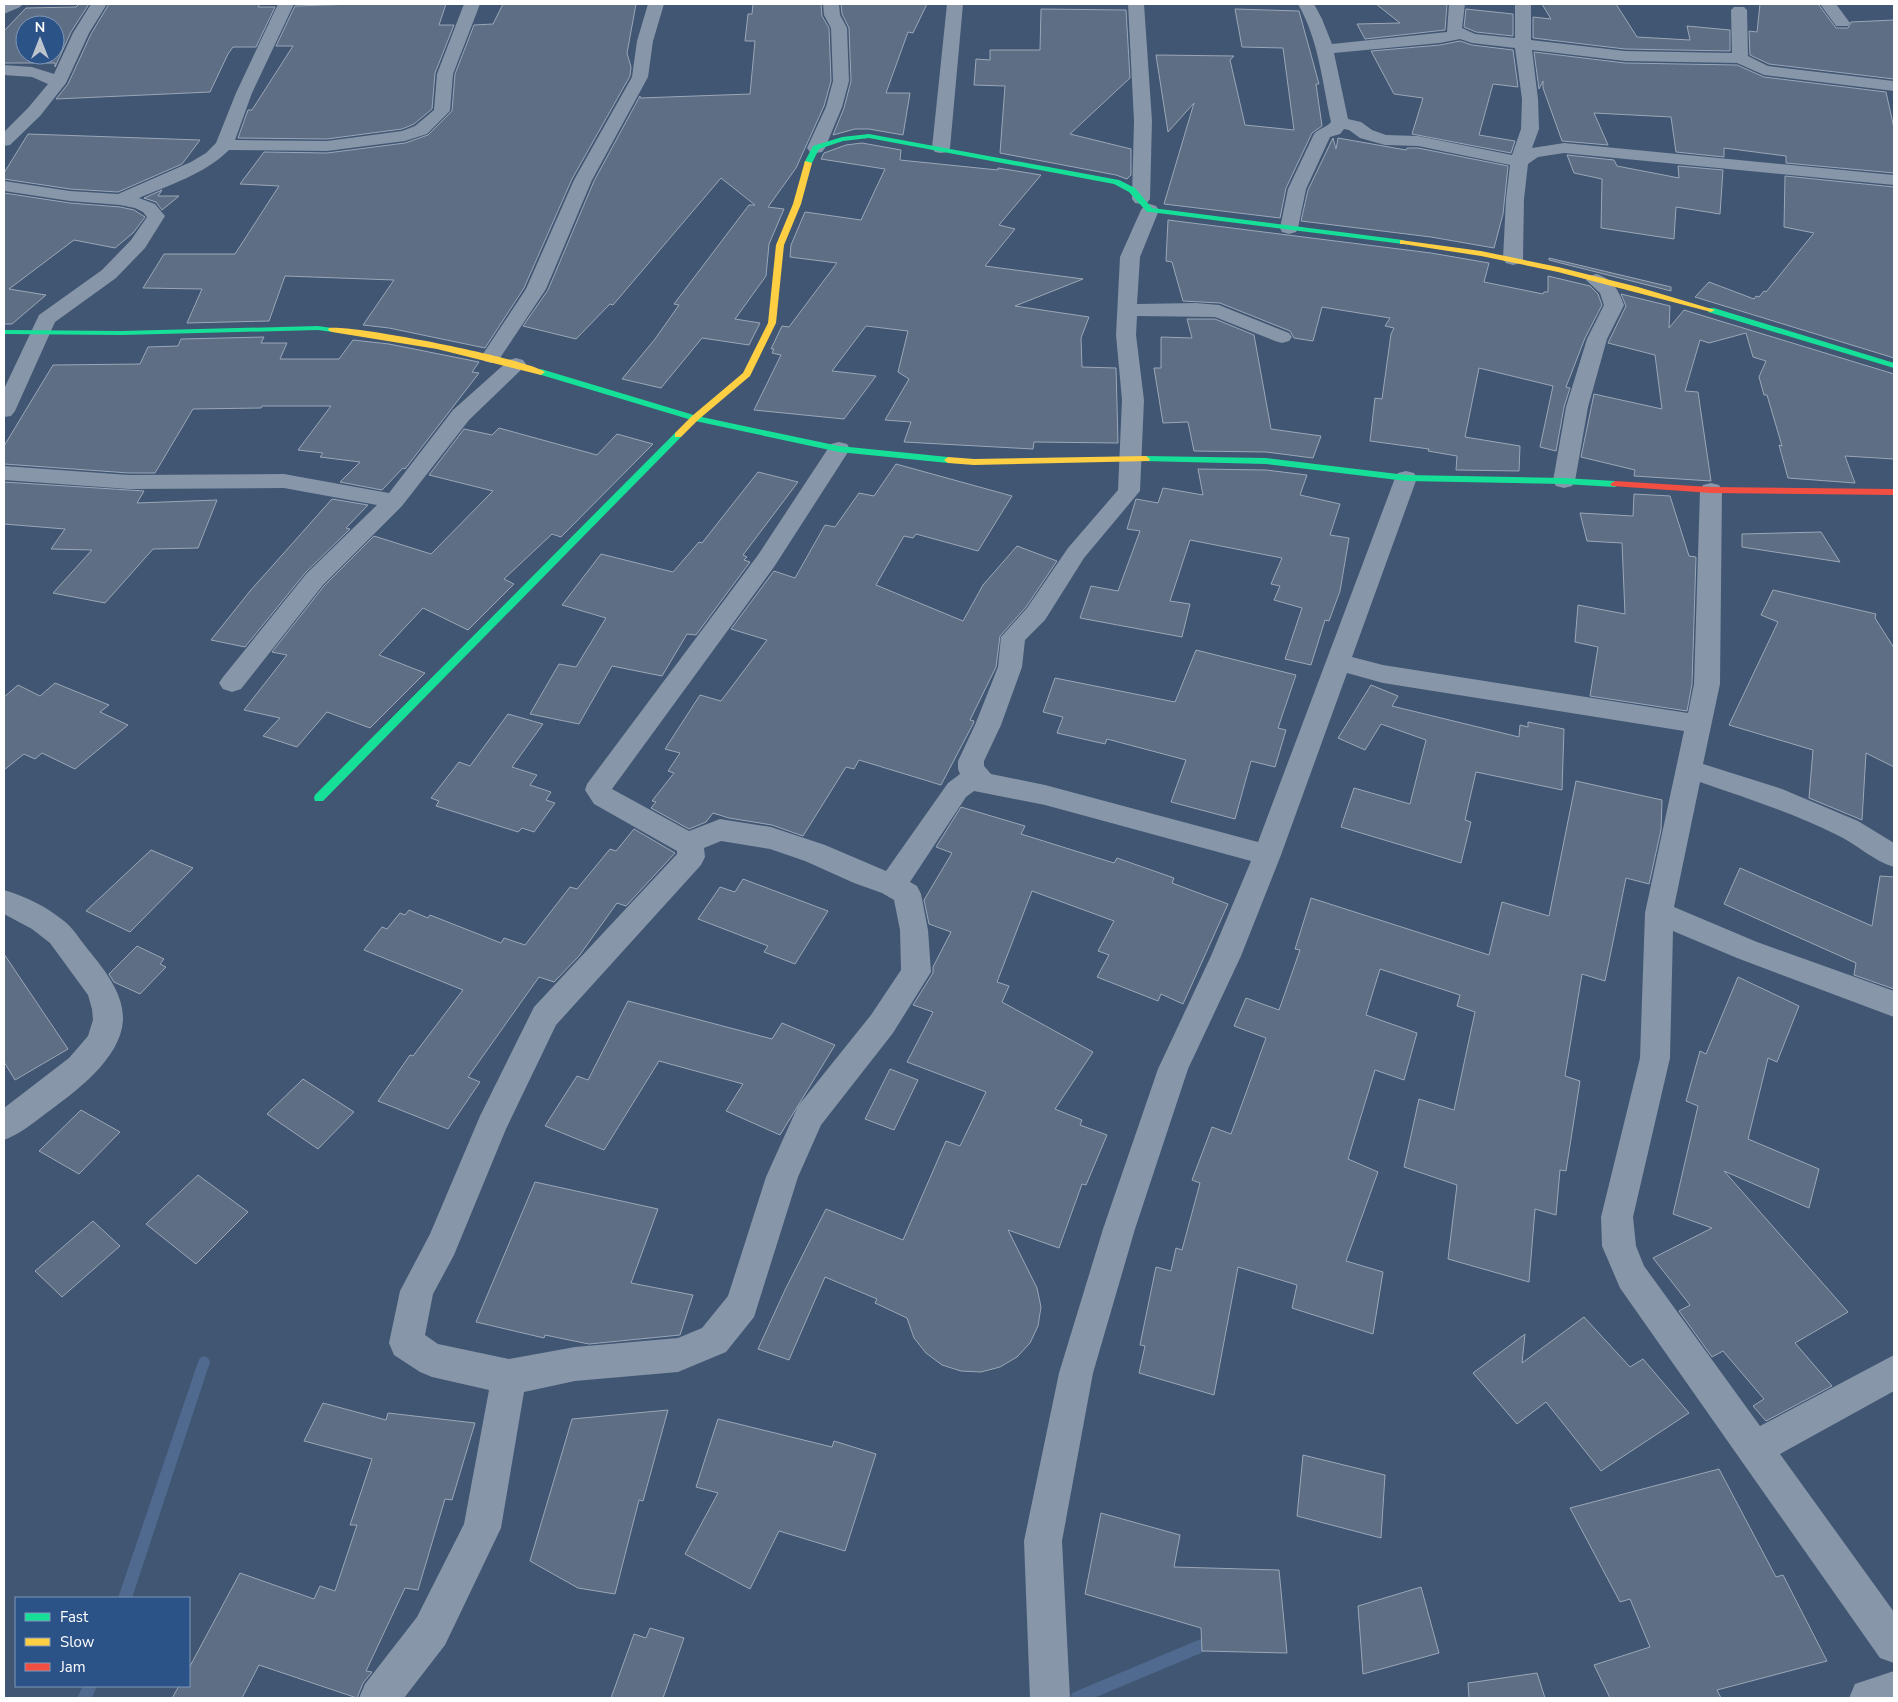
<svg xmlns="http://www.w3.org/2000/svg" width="1898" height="1702" font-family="'Nunito Sans',sans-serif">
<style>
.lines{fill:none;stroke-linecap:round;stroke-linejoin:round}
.stream{fill:#4f6a8e;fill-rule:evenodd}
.building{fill:#5d6e85;stroke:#9ba7b7;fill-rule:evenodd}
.street{fill:#8796a8;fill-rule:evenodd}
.fast{fill:#16e098;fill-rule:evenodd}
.slow{fill:#ffcf43;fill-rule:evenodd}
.jam{fill:#f24e42;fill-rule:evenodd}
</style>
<rect width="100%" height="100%" fill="#405673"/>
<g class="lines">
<g class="stream">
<polygon points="204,1356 208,1358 210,1362 132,1598 118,1598 198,1362 200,1358"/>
<polygon points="1215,1633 1220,1635 1222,1640 1220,1645 1094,1698 1070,1698 1072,1693"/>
<polygon points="83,1686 97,1686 92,1698 77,1698"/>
</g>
</g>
<g class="building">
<path d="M 79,4 L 89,4 L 71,32 L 55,67 L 55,63 L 4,63 L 4,31 L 26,8 L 76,7 ZM 25,25 L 55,25 L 55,55 L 25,55 Z"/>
<polygon points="109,4 260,4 258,7 275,7 256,47 233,47 228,54 210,92 56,99 68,84 91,34"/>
<polygon points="357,4 446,4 439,25 454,25 435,73 432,109 414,124 402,129 327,139 238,138 248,110 252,110 293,46 276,46 295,6"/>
<polygon points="503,4 636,4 627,53 631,67 630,76 572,179 524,288 485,348 389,328 363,325 394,280 285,276 269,321 187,323 202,289 143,288 164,254 235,254 279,186 240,184 264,152 327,153 405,143 428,135 452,111 455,74 474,25 493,24"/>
<polygon points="753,4 821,4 822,16 829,28 831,81 824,106 796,168 768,207 784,209 769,244 766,276 735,319 760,323 749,345 702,338 661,388 622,379 655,339 679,305 674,304 749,205 755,205 721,178 613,305 610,304 576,339 523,326 548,290 594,181 640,96 640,98 750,94 755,41 745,41 748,14 752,14"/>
<polygon points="841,4 927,4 913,33 908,32 886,93 910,93 903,135 869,129 855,129 833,135 844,108 851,81 849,28 842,14"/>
<polygon points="1376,4 1447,4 1445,30 1365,39 1357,24 1400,23"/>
<polygon points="1542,4 1616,4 1637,37 1690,40 1687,26 1730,30 1730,51 1625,49 1533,38 1533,17 1551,19"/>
<polygon points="1760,4 1818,4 1836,28 1848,28 1851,22 1894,20 1894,79 1769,64 1750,55 1749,31 1757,32"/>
<polygon points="1041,9 1126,10 1130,78 1070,134 1131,149 1131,175 1127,179 1116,175 1000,153 1005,86 974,85 976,59 990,60 990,50 1040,50"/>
<polygon points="1235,9 1299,11 1319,84 1316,84 1322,126 1312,133 1286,188 1280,218 1164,204 1194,103 1168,132 1156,55 1234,56 1230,60 1245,125 1294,130 1283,48 1242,47"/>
<polygon points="1466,9 1513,14 1513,36 1476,32 1464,27"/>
<polygon points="1460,41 1472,45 1513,50 1518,87 1493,84 1479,135 1515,141 1511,153 1412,134 1423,98 1394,94 1371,51 1440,45"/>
<polygon points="1534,52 1625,63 1737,65 1764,77 1886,92 1894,128 1894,173 1786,163 1786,156 1724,148 1724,157 1676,152 1671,117 1594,113 1608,145 1562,141 1543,88 1543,81 1539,89"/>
<polygon points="28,134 200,140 182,164 118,192 70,189 4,179 4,173"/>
<polygon points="1333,138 1336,149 1338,138 1406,150 1407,148 1418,148 1508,166 1503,214 1494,248 1431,237 1301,221 1308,190"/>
<polygon points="862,143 901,150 900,160 998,170 998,168 1041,175 999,225 1015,229 985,266 1083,279 1015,306 1089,317 1081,338 1082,367 1116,368 1118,443 1034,442 1033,449 904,442 911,422 885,420 909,379 898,372 908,331 866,326 832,371 876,376 844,419 754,410 781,355 772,353 774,349 771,349 782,326 789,327 837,263 790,257 791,245 805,212 861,220 885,169 821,159 824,153 846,145"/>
<polygon points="1567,155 1614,160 1617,166 1679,178 1678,166 1723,170 1720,214 1676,207 1674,239 1601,228 1602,179 1574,173"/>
<polygon points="1785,176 1894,187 1894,358 1695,297 1709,282 1754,299 1756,296 1759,297 1764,291 1766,292 1814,233 1784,227"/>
<polygon points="162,190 158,196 179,196 162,210 156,202 144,198"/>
<polygon points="4,193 70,203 120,207 134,210 145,217 133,233 115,248 74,240 9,289 46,295 12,324 4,324"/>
<polygon points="1168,220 1431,253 1489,263 1484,282 1543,294 1544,292 1548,292 1548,276 1590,286 1598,294 1602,305 1585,338 1566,387 1570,388 1564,407 1556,451 1540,447 1553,386 1479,368 1465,437 1520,446 1519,471 1456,470 1457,456 1428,451 1429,449 1370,441 1375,398 1382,399 1391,334 1394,328 1385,326 1390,318 1322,307 1313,341 1294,338 1290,331 1220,303 1183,301 1172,262 1166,261"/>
<polygon points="1549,258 1671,287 1671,291 1549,260"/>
<polygon points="1621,294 1670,306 1669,328 1684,310 1894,374 1894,459 1845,456 1855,483 1788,478 1779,445 1782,446 1767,395 1764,395 1759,377 1766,361 1753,357 1746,333 1709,343 1700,340 1685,391 1698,392 1711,481 1634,476 1635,470 1581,457 1594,394 1662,409 1655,355 1608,343 1626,306"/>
<polygon points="1187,319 1215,319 1254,335 1271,429 1321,436 1313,458 1266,452 1194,451 1188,422 1163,423 1154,368 1161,368 1161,337 1192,338"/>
<polygon points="264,337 261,343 287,343 280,359 339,359 353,340 389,344 479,362 472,372 479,373 405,469 403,468 382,490 340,482 360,462 320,457 323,453 298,450 331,406 262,406 261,408 193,409 155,473 129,473 4,464 4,446 53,365 140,364 148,347 178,346 181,339"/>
<polygon points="499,428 597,455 617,434 653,444 561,537 552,534 504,579 514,584 468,630 423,608 379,655 425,673 370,728 327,712 297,747 263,736 280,718 244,710 287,655 272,652 324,586 374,536 431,554 493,491 429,475 464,429 492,435"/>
<polygon points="896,464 1012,496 978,551 916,534 913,538 904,536 876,585 963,621 983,585 1017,546 1057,561 1026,607 1000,636 996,667 970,720 974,721 973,724 941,785 859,760 854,769 846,767 803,836 772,825 729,818 713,813 706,822 689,829 651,808 656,802 652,801 674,773 668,771 680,753 665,749 700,695 721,701 767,640 731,629 774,571 795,578 825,525 835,527 859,493 874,496"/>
<polygon points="1198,469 1266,470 1307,475 1300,495 1340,504 1330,535 1349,538 1340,591 1329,621 1325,620 1311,665 1285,659 1302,608 1274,600 1280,586 1271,584 1282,558 1190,540 1170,601 1190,604 1182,637 1080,618 1091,586 1118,591 1140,531 1127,529 1136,499 1158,503 1163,488 1203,495"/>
<polygon points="758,472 798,482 743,555 747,557 744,560 750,562 696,635 687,634 662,676 612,666 579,724 530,714 559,664 576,667 606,618 562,605 601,554 673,572 699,542 702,543"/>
<polygon points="4,482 144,491 137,503 217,500 198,548 153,549 105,603 53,593 92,550 51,549 65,529 4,524"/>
<polygon points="1634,494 1670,496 1689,556 1696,557 1692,684 1687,711 1590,696 1598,647 1575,642 1578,605 1625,614 1622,543 1587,541 1580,513 1633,516"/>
<polygon points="332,499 368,505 346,528 350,529 306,572 245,647 211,640 250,591"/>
<polygon points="1821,532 1840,562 1742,547 1742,534"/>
<polygon points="1773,590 1876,614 1875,618 1894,648 1894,767 1866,753 1862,820 1809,798 1813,750 1729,725 1778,622 1761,615"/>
<polygon points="1196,650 1296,675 1278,728 1286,730 1275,767 1251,761 1235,819 1171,802 1186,760 1107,739 1105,744 1057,733 1063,717 1043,712 1055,678 1175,702"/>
<polygon points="55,683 109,705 100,712 128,725 75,769 42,753 35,759 24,754 4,770 4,697 18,685 40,696"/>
<polygon points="1371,685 1398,696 1392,706 1519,737 1520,725 1528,727 1528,722 1564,729 1562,790 1476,772 1465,820 1471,822 1461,863 1341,827 1354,788 1410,804 1426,740 1381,724 1365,750 1338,738"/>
<polygon points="508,714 543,724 512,767 537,775 530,785 551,792 546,800 555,803 534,832 522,828 518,832 436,806 439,801 431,798 459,762 470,766"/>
<polygon points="1576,781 1662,800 1661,830 1649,884 1626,878 1605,981 1582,974 1565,1076 1580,1081 1566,1171 1560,1170 1556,1215 1535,1209 1529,1282 1448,1259 1457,1185 1404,1167 1419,1099 1454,1110 1475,1012 1457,1006 1460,995 1380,969 1366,1015 1417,1033 1404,1080 1375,1070 1348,1159 1378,1172 1346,1261 1383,1272 1373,1334 1292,1308 1297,1285 1238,1267 1214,1395 1139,1373 1145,1346 1140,1345 1156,1267 1171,1271 1176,1248 1182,1250 1200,1183 1192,1180 1212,1127 1231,1134 1266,1038 1234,1026 1246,998 1279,1010 1300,950 1295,949 1311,898 1489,955 1502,902 1549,916"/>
<polygon points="961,807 1025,826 1021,834 1114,863 1117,858 1174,878 1172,883 1228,904 1183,1004 1161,994 1158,1001 1097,977 1109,955 1098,951 1114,921 1032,891 997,982 1009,986 1002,1002 1093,1052 1055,1109 1082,1120 1080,1125 1107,1135 1086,1185 1082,1184 1059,1248 1008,1230 1037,1288 1041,1307 1038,1326 1030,1343 1017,1357 1000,1367 981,1372 961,1371 942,1365 926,1353 914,1338 907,1318 875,1303 877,1299 825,1277 789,1360 758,1349 785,1290 826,1209 903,1240 946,1141 960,1146 986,1092 907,1062 933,1012 913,1005 933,973 933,967 951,932 929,924 924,900 952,853 936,847"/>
<polygon points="634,829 675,853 626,906 617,903 579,956 554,982 539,977 468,1077 480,1082 448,1129 378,1101 410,1055 413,1056 463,990 364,950 382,927 387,929 400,913 405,915 409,910 428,918 430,915 501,943 504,938 525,945 570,887 577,889 610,849 616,851"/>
<polygon points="151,850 193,868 130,932 86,911"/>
<polygon points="1740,868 1872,926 1880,876 1894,877 1894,989 1854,975 1856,963 1724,904"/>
<polygon points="743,879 828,911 795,964 764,952 768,946 698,919 720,887 735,892"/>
<polygon points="137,946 164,959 160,964 166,967 140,994 114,982 109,974"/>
<polygon points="4,954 68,1049 15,1080 4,1062"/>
<polygon points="1738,977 1799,1006 1777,1062 1768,1058 1748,1139 1819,1169 1809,1208 1724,1171 1848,1312 1795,1343 1832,1386 1766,1421 1753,1406 1764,1399 1723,1351 1712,1357 1679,1311 1690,1305 1653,1258 1712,1228 1673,1214 1698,1106 1686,1101 1700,1051 1706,1054"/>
<polygon points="628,1001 772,1039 782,1023 835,1045 780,1135 726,1111 743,1084 659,1061 604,1150 545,1126 577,1076 588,1080"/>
<polygon points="890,1069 918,1080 894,1130 865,1119"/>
<polygon points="303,1079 354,1112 318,1149 267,1114"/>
<polygon points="81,1110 120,1132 79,1174 39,1151"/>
<polygon points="198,1175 248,1212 196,1264 146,1224"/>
<polygon points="535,1182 658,1209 631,1283 693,1295 680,1335 589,1344 545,1335 544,1338 476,1322"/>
<polygon points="93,1221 120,1246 62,1297 35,1271"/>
<polygon points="1584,1317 1630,1367 1643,1359 1689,1413 1601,1471 1546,1402 1517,1424 1473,1373 1525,1334 1522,1363"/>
<polygon points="323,1403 386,1420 388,1413 475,1423 452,1500 445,1499 418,1590 405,1588 366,1671 372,1672 363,1683 357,1698 259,1665 242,1698 172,1698 179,1686 189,1686 189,1668 240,1573 314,1599 320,1586 335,1591 357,1525 350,1525 372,1459 304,1441"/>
<polygon points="668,1410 643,1501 639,1500 615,1594 578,1588 530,1561 572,1419"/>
<polygon points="718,1419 832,1447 834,1441 876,1454 845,1551 779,1531 750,1589 685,1554 718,1493 696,1487"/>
<polygon points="1303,1455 1385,1475 1381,1538 1297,1516"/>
<polygon points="1719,1469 1776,1577 1783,1575 1827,1661 1717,1690 1721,1698 1610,1698 1594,1665 1650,1647 1630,1599 1620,1602 1570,1508"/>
<polygon points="1101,1513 1180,1535 1174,1567 1279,1570 1287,1653 1202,1651 1201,1628 1085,1594"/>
<polygon points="1421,1587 1439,1653 1363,1674 1358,1606"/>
<polygon points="650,1628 684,1638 663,1698 611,1698 634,1634 646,1638"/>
<polygon points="1537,1673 1545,1698 1469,1698 1468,1683"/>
</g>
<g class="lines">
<g class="street">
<polygon points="4,4 23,4 20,7 4,14"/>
<polygon points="91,4 107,4 89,33 66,83 40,116 10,145 4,146 4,132 28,108 48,84 32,77 4,75 4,65 32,67 54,74 73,33"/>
<path d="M 278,4 L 294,4 L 252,93 L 235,140 L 327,141 L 402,131 L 415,126 L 434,110 L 437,74 L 464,4 L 480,4 L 453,74 L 450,111 L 427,134 L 405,141 L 327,151 L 229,150 C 205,174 169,185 139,198 L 155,204 L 165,216 L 145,248 L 116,278 L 55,322 L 15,411 L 11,416 L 4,417 L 4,389 L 39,315 L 102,270 L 131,240 L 147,217 L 143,212 L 135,208 L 120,205 L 70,201 L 4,191 L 4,181 L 70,191 L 118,194 L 191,162 L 206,153 L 216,143 L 236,93 Z"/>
<polygon points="648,4 664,4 653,41 648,77 592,180 546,289 498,361 491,363 484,361 481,357 526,289 574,180 632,77 637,41"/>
<polygon points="823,4 839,4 840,15 847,28 849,81 842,107 825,148 822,152 816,153 810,152 807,148 826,107 833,81 831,28 824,15"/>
<polygon points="947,4 963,4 950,148 947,152 941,153 935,152 932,148"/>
<polygon points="1128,4 1144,4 1152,121 1150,199 1147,203 1141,204 1135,203 1132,199 1134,121"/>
<path d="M 1298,4 L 1314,4 L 1322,19 L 1332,44 L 1447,32 L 1449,4 L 1465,4 L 1462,28 L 1475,34 L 1515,38 L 1515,4 L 1531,4 L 1531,40 L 1625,51 L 1732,53 L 1731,10 L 1734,7 L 1744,7 L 1747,10 L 1748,56 L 1768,66 L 1894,81 L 1894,91 L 1764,75 L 1737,63 L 1625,61 L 1532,50 L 1538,99 L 1539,129 L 1532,148 L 1564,143 L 1894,175 L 1894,185 L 1564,153 L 1538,157 L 1528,164 L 1524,199 L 1523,259 L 1520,263 L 1513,265 L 1506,263 L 1503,259 L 1506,199 L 1510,165 L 1418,146 L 1385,145 L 1360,138 L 1349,130 L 1344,129 L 1340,134 L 1330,137 L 1306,189 L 1298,228 L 1296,232 L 1289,234 L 1282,232 L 1280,228 L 1288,189 L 1314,134 C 1319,128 1326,128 1331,122 C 1322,81 1319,41 1298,4 ZM 1460,39 L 1472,43 L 1515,48 L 1522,99 L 1521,129 L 1512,155 L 1418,136 L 1386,135 L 1372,130 L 1361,122 L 1348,119 L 1334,53 L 1440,43 Z"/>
<polygon points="1820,4 1836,4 1850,23 1848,26 1836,26"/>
<path d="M 1150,204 L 1156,206 L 1159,210 L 1140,257 L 1137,304 L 1196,303 L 1219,305 L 1289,333 L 1292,337 L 1289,341 L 1282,343 L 1275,341 L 1215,317 L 1137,316 L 1136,335 L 1144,400 L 1140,491 L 1084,558 L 1045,620 L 1025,640 L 1022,667 L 1001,725 L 984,761 L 984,766 L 991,774 L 1045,785 L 1258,842 L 1395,478 L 1398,473 L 1406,471 L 1414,473 L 1417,478 L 1352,657 L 1383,665 L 1688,713 L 1694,684 L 1700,490 L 1703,485 L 1711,483 L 1719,485 L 1722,490 L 1720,684 L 1703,764 L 1782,789 L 1858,821 L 1894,843 L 1894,867 C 1873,861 1857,844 1837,835 C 1793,813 1746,798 1700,782 L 1674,907 L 1757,942 L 1894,991 L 1894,1017 L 1737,958 L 1673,931 L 1670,1058 L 1633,1217 L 1636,1246 L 1644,1266 L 1760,1426 L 1894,1355 L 1894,1391 L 1780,1454 L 1894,1612 L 1894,1663 L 1880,1658 L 1620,1288 L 1602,1246 L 1601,1217 L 1640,1058 L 1645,913 L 1684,731 L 1383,683 L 1347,673 L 1281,855 L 1241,956 L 1188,1069 L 1135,1229 L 1093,1373 L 1062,1541 L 1070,1698 L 1030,1698 L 1024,1541 L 1059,1373 L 1103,1229 L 1158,1069 L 1211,956 L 1251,861 L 1045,805 L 974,791 L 966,797 L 910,882 L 917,886 L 921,894 L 928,930 L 931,972 L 893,1033 L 821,1125 L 798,1177 L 754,1317 L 726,1352 L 678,1372 L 575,1381 L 524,1392 L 501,1528 L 445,1645 L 404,1698 L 359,1698 L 365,1684 L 417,1617 L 464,1524 L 489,1390 L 432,1377 L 420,1372 L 394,1355 L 389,1343 L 400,1291 L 430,1234 L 480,1116 L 534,1007 L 677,854 L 677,851 L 594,804 L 585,790 L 587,784 L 758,555 L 831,444 L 839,442 L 847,444 L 850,449 L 774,567 L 612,789 L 689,831 L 720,819 L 771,827 L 825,845 L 886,871 L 948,783 L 960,774 L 958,769 L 958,761 L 975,725 L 998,667 L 1001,637 L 1027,608 L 1068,548 L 1118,490 L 1122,400 L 1116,335 L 1120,257 L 1141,210 L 1144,206 ZM 721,841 L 770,849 L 805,861 L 854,883 L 882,893 L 894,900 L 900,930 L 901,970 L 871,1015 L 798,1106 L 766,1177 L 728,1296 L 702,1328 L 678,1338 L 575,1347 L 509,1359 L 438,1344 L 425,1335 L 433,1294 L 454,1255 L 506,1129 L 556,1025 L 701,865 L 705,857 L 704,848 Z"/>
<path d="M 1596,274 C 1612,278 1619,291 1624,305 L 1607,339 L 1588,407 L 1575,481 L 1572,486 L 1564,488 L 1556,486 L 1553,481 L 1566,407 L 1587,339 L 1604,305 L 1600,293 L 1586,280 L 1589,276 Z"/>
<polygon points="516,358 523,360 526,364 523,368 469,420 402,506 323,585 241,689 232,692 223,689 219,683 223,677 307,573 377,505 284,488 129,489 4,480 4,466 129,475 284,474 389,493 453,410 509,360"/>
<path d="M 4,890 C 25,896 47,907 64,921 C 73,928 79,938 86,947 C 102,967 124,992 123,1020 C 121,1059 74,1093 45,1114 C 32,1124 20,1134 4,1140 L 4,1108 L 69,1058 L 88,1036 L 93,1020 L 92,1009 L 88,995 L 50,943 L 32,929 L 4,914 Z"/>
<polygon points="1894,1671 1894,1698 1849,1698 1855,1684"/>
</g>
<g class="fast">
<polygon points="869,134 1119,180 1135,188 1152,208 1403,240 1407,242 1403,244 1150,212 1147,212 1129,192 1114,184 869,138 843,141 819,149 811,165 804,163 813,146 842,137"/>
<polygon points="1708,308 1714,308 1894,363 1894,368 1708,312"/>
<polygon points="318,326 332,328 336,330 332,332 318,330 122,335 4,334 4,330 122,331"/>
<polygon points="541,369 697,416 839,446 948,457 952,460 948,463 839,452 695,421 538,374 537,372"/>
<polygon points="678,432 681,433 681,437 323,801 315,801 314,798 315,795 675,433"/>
<polygon points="1146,456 1266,458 1406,475 1564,478 1615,481 1620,484 1615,487 1564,484 1406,481 1266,464 1143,461 1142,459"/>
</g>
<g class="slow">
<polygon points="805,161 812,163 801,204 784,245 776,323 750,376 698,420 681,437 675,437 675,433 692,416 743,373 768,323 776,245 793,204"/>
<polygon points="1400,240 1481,251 1558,267 1638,287 1715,310 1711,312 1558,272 1481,256 1403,244 1400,244"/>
<path d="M 329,328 C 352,324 529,359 545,372 L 541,375 L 437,349 L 332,332 L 328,330 Z"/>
<polygon points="1146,456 1150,459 1149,461 974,465 948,463 944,460 948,457 974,459"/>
</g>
<polygon class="jam" points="1615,481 1711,487 1894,489 1894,495 1711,493 1612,486 1610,484"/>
</g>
<rect width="1898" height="1702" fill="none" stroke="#ffffff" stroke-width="10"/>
<rect x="15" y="1597" width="175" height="90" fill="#2b5388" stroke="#8098b8"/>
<rect x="25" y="1613" width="25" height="8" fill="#16e098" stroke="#8098b8"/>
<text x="60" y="1622" font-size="15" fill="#ffffff">Fast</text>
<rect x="25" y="1638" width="25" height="8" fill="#ffcf43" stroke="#8098b8"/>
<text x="60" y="1647" font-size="15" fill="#ffffff">Slow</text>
<rect x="25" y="1663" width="25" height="8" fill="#f24e42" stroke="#8098b8"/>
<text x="60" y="1672" font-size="15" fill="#ffffff">Jam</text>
<g transform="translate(40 40)"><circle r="24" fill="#2b5388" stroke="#8098b8"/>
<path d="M0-4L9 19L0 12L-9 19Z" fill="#bcc4ce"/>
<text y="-8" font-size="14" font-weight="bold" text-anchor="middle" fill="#ffffff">N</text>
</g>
</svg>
